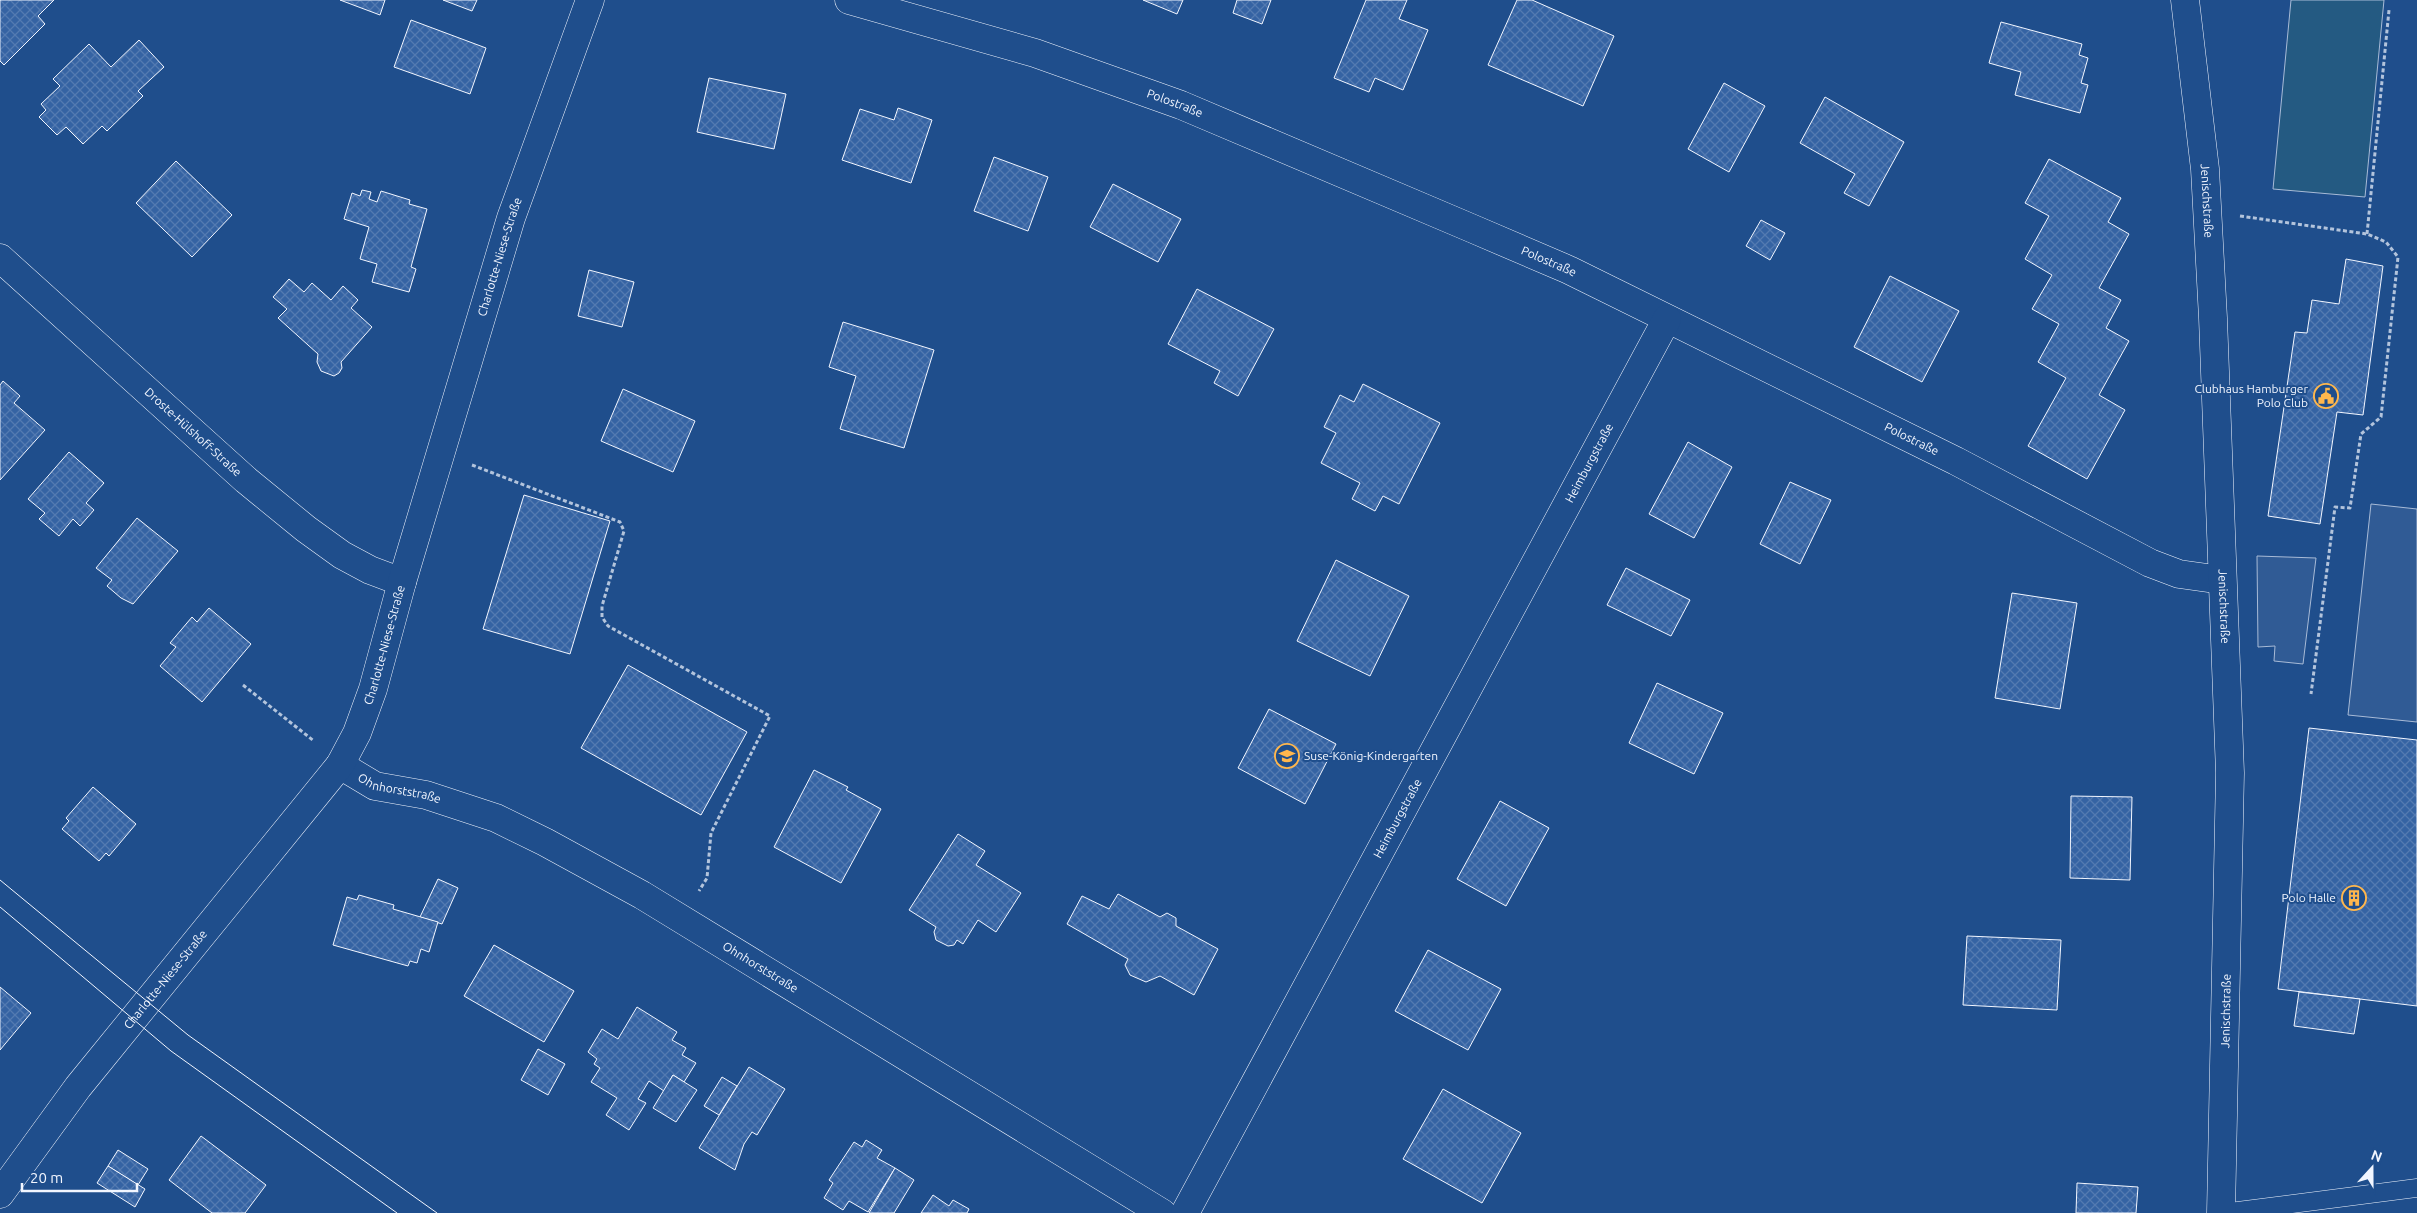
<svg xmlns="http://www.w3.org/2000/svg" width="2417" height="1213" font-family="Ubuntu,sans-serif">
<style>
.garden{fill:#245a82;stroke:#a8bbd7}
.parking{fill:#305b95;stroke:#a8bbd7}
.building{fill:url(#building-cross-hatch);stroke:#f2f6ff}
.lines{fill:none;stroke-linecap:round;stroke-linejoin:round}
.service-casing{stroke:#f2f6ff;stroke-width:19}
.minor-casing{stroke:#f2f6ff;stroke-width:29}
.path{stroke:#b3c4dc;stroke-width:3;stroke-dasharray:4 2.5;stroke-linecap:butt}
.service{stroke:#1f4e8c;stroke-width:18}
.minor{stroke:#1f4e8c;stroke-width:28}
.tram{stroke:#f2f6ff;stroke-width:1}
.labels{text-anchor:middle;stroke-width:4;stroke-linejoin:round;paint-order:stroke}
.street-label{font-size:12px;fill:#f2f6ff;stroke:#1f4e8c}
.poi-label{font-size:12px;fill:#f2f6ff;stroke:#1f4e8c;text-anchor:end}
</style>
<defs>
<pattern id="building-cross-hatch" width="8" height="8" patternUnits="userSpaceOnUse" patternTransform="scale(1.25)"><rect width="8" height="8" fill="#3563a3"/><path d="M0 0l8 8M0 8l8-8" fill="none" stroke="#537ab1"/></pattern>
</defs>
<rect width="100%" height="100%" fill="#1f4e8c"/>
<polygon class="garden" points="2291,0 2384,0 2365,197 2273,189"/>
<g class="parking">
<polygon points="2371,504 2417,509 2417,722 2348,715"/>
<polygon points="2257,556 2316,558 2303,664 2274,661 2275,646 2258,647"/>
</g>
<g class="building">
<polygon points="0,0 54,0 38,16 45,24 4,65 0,61"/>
<polygon points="340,0 385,0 380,15"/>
<polygon points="443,0 477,0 472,11"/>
<polygon points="1143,0 1183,0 1177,14"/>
<polygon points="1237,0 1271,0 1262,24 1233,13"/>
<polygon points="1366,0 1407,0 1399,19 1428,30 1403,90 1375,78 1369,92 1334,78"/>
<polygon points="1517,0 1532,0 1614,36 1583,106 1488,65"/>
<polygon points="411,20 486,48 470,94 394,67"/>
<polygon points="2001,22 2082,44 2079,55 2088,58 2081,83 2088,85 2080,113 2015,95 2021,72 1989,63"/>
<polygon points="139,40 164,67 138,91 143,96 107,131 102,126 83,144 66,127 57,135 39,117 46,110 41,104 60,86 53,79 89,44 111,67"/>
<polygon points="709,78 786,94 774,149 697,132"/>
<polygon points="1724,83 1765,106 1729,172 1688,149"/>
<polygon points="1825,97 1904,142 1869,206 1844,193 1855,174 1800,143"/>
<polygon points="898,108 932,120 911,183 842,160 860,109 894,120"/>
<polygon points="994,157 1048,177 1028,231 974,211"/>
<polygon points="2049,159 2121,198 2108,222 2129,234 2099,288 2121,300 2106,328 2129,341 2099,395 2125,410 2087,479 2028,446 2066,378 2038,362 2059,324 2032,309 2052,275 2025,259 2049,216 2025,203"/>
<polygon points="176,161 232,215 192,257 136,203"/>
<polygon points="1113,184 1181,219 1158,262 1090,227"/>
<polygon points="362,190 371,192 369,199 377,202 381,191 410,200 409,204 427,209 411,267 416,269 409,292 372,282 377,264 360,259 369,227 344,219 352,193 360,196"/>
<polygon points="1761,220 1785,233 1770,260 1746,246"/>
<polygon points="2346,259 2383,266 2363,415 2337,412 2320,524 2268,516 2295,332 2307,333 2312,300 2339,304"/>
<polygon points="589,270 634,282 622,327 578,316"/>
<polygon points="1890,276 1959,311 1922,382 1854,347"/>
<polygon points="289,279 304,292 312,283 331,300 343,286 358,300 351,308 372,327 341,362 342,368 339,373 334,376 321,371 317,362 318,354 278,318 287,309 273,297"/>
<polygon points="1197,289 1274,329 1238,396 1214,383 1220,371 1168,344"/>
<polygon points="843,322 934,350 904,448 840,429 856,376 829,367"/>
<polygon points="3,381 20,396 14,403 45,430 0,480 0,385"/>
<polygon points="1363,384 1440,423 1399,504 1383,496 1375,511 1352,499 1360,483 1321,463 1336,433 1324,427 1340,395 1354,402"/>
<polygon points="623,389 695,421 673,472 601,441"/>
<polygon points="1688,442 1732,467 1694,538 1649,514"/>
<polygon points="69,452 104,483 86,503 94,510 80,526 73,519 59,536 39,519 45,513 28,499"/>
<polygon points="1790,482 1831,500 1800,564 1760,544"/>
<polygon points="524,495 610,521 570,654 483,629"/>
<polygon points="137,518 178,551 133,604 121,598 107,586 112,580 96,568"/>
<polygon points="1336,560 1409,596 1370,676 1297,641"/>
<polygon points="1626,568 1690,600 1671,636 1607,605"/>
<polygon points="2012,593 2077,603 2060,709 1995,698"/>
<polygon points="209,608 251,644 202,702 160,666 176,647 170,643 192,617 197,622"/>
<polygon points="628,665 747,732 701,815 581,748"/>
<polygon points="1657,683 1723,713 1694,774 1629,743"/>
<polygon points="1269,709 1336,744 1305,804 1238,768"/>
<polygon points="2309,728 2417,740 2417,1006 2278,989"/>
<polygon points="814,770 848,787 846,790 881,809 841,883 774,847"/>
<polygon points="93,787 136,824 109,856 106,853 99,861 62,829 69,821 66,818"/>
<polygon points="2071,796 2132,797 2130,880 2070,878"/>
<polygon points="1500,801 1549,828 1506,906 1457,879"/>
<polygon points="958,834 985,851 976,865 1021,893 996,932 978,920 963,944 957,940 954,945 948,946 936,940 934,932 936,927 909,910"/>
<polygon points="438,879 458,888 442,924 420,917"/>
<polygon points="1118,894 1160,917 1167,913 1176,918 1176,926 1218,949 1194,995 1160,976 1146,982 1130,975 1125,965 1128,959 1067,924 1082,896 1109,909"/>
<polygon points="359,895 394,905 393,909 438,922 429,952 421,949 417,963 410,961 408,966 333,945 347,897 357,900"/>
<polygon points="1967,936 2061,940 2057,1010 1963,1005"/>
<polygon points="494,945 574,991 544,1042 464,996"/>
<polygon points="1428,950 1501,989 1468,1050 1395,1011"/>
<polygon points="0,987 31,1013 0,1050"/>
<polygon points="2299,992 2360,999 2354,1034 2294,1026"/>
<polygon points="637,1007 677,1032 672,1040 686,1048 682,1055 696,1063 684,1082 673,1075 664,1091 649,1081 638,1099 646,1103 629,1130 606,1115 617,1098 591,1082 600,1068 594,1064 597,1059 588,1052 602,1029 618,1039"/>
<polygon points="538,1049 565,1064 548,1095 521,1080"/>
<polygon points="749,1067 785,1089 757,1135 752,1132 744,1144 735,1170 699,1148"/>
<polygon points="673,1075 697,1090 676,1122 653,1108"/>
<polygon points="722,1077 737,1086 719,1115 704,1106"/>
<polygon points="1443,1089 1521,1133 1482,1203 1403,1159"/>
<polygon points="201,1136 266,1185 245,1213 212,1213 169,1180"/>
<polygon points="866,1140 882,1150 877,1158 895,1168 868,1212 849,1201 843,1210 824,1198 833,1183 829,1180 854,1142 862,1147"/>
<polygon points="118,1150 148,1169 138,1185 108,1166"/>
<polygon points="108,1166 145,1189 135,1207 97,1183"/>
<polygon points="895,1168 914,1180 894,1213 869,1213"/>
<polygon points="2077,1183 2138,1187 2136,1213 2076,1213"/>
<polygon points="933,1195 949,1206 953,1200 969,1209 967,1213 921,1213"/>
</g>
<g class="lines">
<defs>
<polyline id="service" points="2222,1213 2417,1188"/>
<g id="minor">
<path id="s1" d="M 849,0 L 1035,53 L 1181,105 L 1471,228 L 1569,270 L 1956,461 L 2150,563 L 2179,574 L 2222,580"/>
<path id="s2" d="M 2185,0 L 2205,169 L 2213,318 L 2230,773 L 2221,1213"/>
<path id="s3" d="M 0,258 L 246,480 L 306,529 L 342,555 L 370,570 L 402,582"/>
<path id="s4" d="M 340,765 L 375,786 L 426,795 L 496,818 L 545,842 L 642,895 L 1162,1213"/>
<path id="s5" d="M 0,1194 L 78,1087 L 340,765 L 357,733 L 373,689 L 402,582 L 511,218 L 590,0"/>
<path id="s6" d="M 1185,1213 L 1667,319"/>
</g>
</defs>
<use href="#service" class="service-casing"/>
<use href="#minor" class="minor-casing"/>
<g class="path">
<polyline points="2240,216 2367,234 2386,242 2398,257 2381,417 2361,434 2350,508 2335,507 2311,694"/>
<polyline points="2367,234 2389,10"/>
<polyline points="472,465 620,522 624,531 602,606 602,617 608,626 770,716 711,833 707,878 699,891"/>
<polyline points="243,685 314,741"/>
</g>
<use href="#service" class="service"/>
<use href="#minor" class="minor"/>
<g class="tram">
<polyline points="0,880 188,1035 437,1213"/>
<polyline points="0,907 171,1051 397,1213"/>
</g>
</g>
<defs>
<symbol id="civic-ring" viewBox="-11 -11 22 22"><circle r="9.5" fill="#1f4e8c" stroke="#ffb74d" stroke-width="1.5"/><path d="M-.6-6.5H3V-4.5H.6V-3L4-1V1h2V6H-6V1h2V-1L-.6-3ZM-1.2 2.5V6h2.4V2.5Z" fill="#ffb74d"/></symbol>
<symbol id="school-ring" viewBox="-11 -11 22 22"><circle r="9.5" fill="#1f4e8c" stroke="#ffb74d" stroke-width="1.5"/><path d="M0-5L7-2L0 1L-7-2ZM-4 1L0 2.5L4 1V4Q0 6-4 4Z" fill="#ffb74d"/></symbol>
<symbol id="building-ring" viewBox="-11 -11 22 22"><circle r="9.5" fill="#1f4e8c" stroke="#ffb74d" stroke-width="1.5"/><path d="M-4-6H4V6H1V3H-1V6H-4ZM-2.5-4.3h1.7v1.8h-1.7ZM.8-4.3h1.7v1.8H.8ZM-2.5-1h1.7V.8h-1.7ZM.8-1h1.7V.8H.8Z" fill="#ffb74d"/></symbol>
</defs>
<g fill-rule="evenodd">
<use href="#civic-ring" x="2312" y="382" width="28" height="28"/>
<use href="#school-ring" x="1273" y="742" width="28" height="28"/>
<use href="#building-ring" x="2340" y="884" width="28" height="28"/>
</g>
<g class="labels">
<g class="street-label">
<text dy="4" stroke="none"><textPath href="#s1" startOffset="342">Polostraße</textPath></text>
<text dy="4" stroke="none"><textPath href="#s2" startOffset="202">Jenischstraße</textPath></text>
<text dy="4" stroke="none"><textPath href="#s5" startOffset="1081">Charlotte-Niese-Straße</textPath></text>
<text dy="4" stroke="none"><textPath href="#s1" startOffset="748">Polostraße</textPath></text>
<text dy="4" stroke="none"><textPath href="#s3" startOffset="260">Droste-Hülshoff-Straße</textPath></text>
<text dy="4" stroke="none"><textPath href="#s1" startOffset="1152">Polostraße</textPath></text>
<text dy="4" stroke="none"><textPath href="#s6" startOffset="852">Heimburgstraße</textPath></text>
<text dy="4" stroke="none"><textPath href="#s2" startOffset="608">Jenischstraße</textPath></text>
<text dy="4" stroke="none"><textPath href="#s5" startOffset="676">Charlotte-Niese-Straße</textPath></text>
<text dy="4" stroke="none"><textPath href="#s4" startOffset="65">Ohnhorststraße</textPath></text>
<text dy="4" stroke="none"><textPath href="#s6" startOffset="448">Heimburgstraße</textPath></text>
<text dy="4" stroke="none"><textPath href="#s4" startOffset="470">Ohnhorststraße</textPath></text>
<text dy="4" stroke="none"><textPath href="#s5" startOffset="271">Charlotte-Niese-Straße</textPath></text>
<text transform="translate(2226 1011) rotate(-89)" y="4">Jenischstraße</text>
</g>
<g class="poi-label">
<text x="2308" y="393">Clubhaus Hamburger<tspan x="2308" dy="14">Polo Club</tspan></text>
<text x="1304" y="760" text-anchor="start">Suse-König-Kindergarten</text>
<text x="2336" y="902">Polo Halle</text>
</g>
</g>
<g transform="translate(2372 1168) rotate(21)" stroke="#1f4e8c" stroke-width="4" paint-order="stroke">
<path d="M0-4L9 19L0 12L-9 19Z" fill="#f2f6ff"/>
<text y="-8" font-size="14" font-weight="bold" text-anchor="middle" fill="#f2f6ff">N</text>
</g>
<path d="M22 1183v8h115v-8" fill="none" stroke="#f2f6ff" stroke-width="2.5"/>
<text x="30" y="1183" font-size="15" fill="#f2f6ff" stroke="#1f4e8c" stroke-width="4" paint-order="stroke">20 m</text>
</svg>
